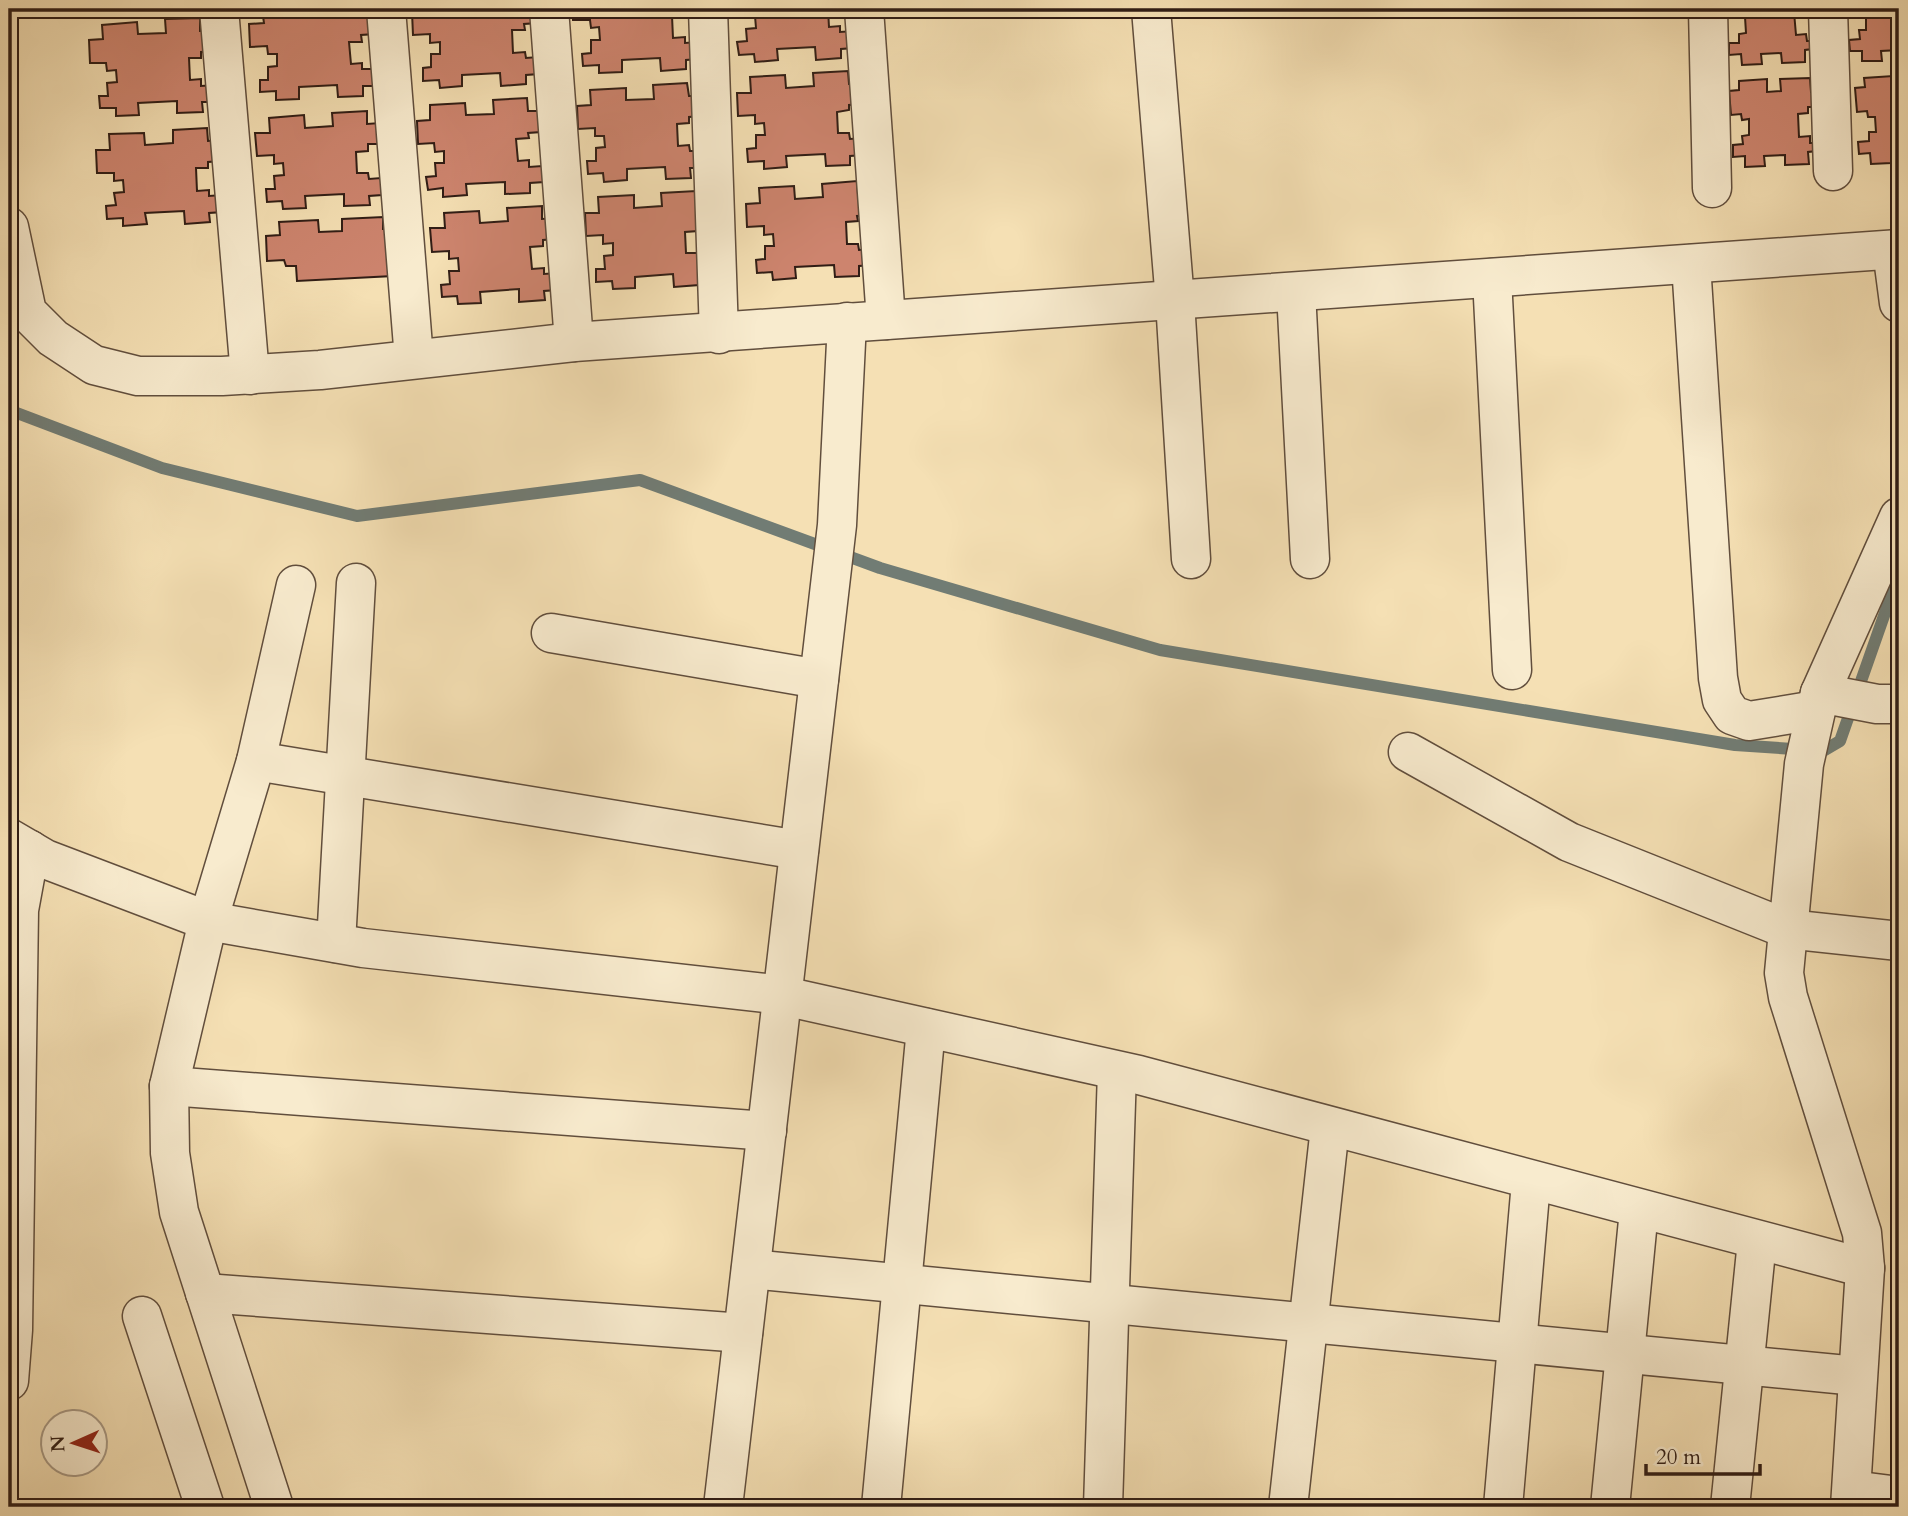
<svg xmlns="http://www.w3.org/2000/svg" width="1908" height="1516" font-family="Cardo,serif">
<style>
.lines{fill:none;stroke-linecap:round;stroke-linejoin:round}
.stream{stroke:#717c74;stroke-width:12}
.building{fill:#cd846e;stroke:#301d15;stroke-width:2}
.minor-casing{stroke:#614e3d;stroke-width:41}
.minor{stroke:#f8ebce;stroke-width:38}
</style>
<rect width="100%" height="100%" fill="#f5e0b4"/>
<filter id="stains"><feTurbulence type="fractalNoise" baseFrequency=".00286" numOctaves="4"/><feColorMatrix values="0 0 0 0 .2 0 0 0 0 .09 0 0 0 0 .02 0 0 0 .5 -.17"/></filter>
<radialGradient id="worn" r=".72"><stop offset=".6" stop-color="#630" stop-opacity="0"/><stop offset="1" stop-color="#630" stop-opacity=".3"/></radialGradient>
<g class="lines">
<polyline class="stream" points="9,410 162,468 357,516 640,480 880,568 1160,650 1735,745 1823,751 1840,741 1899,573"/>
</g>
<g class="building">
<polygon points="262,9 298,9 298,18 326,17 326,9 361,9 361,14 373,14 375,34 361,35 362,42 349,42 351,64 362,63 362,69 375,69 376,86 363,86 363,96 338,97 337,85 299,87 299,99 276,100 276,91 260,92 260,80 268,80 268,67 277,66 277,54 268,54 267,46 250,47 249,24 264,23"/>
<polygon points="426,9 537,9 538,23 524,24 525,30 512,30 513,53 525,52 526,58 538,57 539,74 526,75 526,84 501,86 500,73 462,75 462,86 440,88 439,80 423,81 423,68 431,67 431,54 440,54 440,42 430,43 430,34 413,35 412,12 426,12"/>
<polygon points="572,9 684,9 685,15 672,16 673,38 685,37 685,43 698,42 699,59 686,60 686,69 661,71 660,58 622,60 622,72 599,73 599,65 583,66 582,54 591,53 591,40 600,40 599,27 591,28 590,20 573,20"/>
<polygon points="745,9 828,9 829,27 840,26 840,32 854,31 854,48 841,49 841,58 816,60 815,47 777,49 778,60 755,62 754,54 739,55 737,42 747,41 746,29 756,28 755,16 746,17"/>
<polygon points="1727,9 1804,9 1804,11 1794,12 1796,35 1806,34 1807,41 1813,41 1813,49 1805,50 1805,62 1782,63 1781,53 1761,54 1762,64 1742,65 1741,54 1729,55 1729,43 1739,43 1739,34 1746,33 1745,17 1739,18 1737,13 1727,13"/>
<polygon points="1848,9 1899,9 1899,50 1881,51 1882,61 1862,61 1862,51 1850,51 1849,40 1860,39 1859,30 1866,30 1866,15 1859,15 1858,9"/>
<polygon points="200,18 200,31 213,30 214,51 201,52 201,58 189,58 190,80 201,79 201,86 215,85 216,102 202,102 203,112 177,113 177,101 138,103 139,115 116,116 116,108 100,108 99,96 108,96 107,83 117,82 116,70 107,71 106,63 90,63 89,40 103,39 102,25 137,22 138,34 166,33 165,19"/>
<polygon points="848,71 849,84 861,83 862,104 849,105 849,110 837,112 838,133 849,133 850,139 863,138 864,155 850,156 850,165 826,166 825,154 786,156 787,167 764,169 764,161 748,162 747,149 756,148 756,135 765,135 764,123 755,124 755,115 738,116 737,93 751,93 750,77 785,75 786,88 814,86 813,73"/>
<polygon points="1893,76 1893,89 1899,89 1899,153 1891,153 1891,163 1871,164 1870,153 1859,154 1858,142 1869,141 1869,132 1876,132 1875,117 1868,117 1867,111 1857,112 1855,88 1865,87 1864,78"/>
<polygon points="1810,78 1811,92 1821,92 1822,107 1808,107 1808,113 1798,114 1799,137 1810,136 1810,143 1816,143 1817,151 1808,152 1809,164 1785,165 1785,155 1764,156 1765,166 1745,167 1745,156 1733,157 1733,145 1743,144 1742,136 1749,135 1749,119 1742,120 1741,114 1731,115 1729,91 1739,90 1739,81 1767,79 1767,92 1781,91 1780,79"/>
<polygon points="687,83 689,96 701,96 702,116 689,117 689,123 677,124 678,146 689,145 690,151 702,151 704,168 690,168 691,178 666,179 665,167 627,169 627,180 604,182 603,173 588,174 587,161 596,161 596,148 605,147 604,136 595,136 595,128 578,129 577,106 591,105 590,90 626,88 626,100 654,99 653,85"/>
<polygon points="527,98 528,111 540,111 541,132 528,133 529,138 516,139 518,161 529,160 529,167 542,166 544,182 530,183 530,193 505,194 505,182 466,184 467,195 443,197 443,188 428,190 426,177 436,176 435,163 444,163 444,151 435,152 434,143 418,144 417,121 430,120 430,105 465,103 466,115 494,114 493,100"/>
<polygon points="367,111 367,124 380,123 381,144 368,144 368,151 356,152 357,173 368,173 369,179 381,178 382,195 369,196 370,205 344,206 344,194 305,196 306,208 283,209 282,201 267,202 266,189 275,189 274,176 284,175 283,163 274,164 274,155 257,156 255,133 270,133 269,118 304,115 305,128 333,126 332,113"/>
<polygon points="207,128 208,141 220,140 221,161 208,162 208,168 196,168 197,191 209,190 209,196 222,195 223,212 209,213 210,222 185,224 184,211 145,213 147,224 123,226 123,218 107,219 106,206 116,205 114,193 124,192 123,180 114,181 114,173 97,173 96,150 110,150 109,134 144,133 145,145 173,143 173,130"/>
<polygon points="857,181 858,194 870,194 871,215 857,216 858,221 846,222 847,244 858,244 859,250 872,249 873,265 859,266 859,276 835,277 834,265 795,267 796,278 773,280 772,272 757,273 756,260 765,259 765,246 774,246 773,234 764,235 764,226 747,227 746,204 760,203 759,188 794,186 795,199 823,197 822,184"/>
<polygon points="696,191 698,231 685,232 686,253 698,253 699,285 674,287 673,274 635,277 635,288 613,289 612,281 596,282 596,269 605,269 604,256 613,255 613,243 603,244 603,235 586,236 585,213 599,213 598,197 634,195 634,208 662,206 661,193"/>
<polygon points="542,206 542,219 555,218 556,239 543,240 543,246 530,247 532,269 544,268 544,274 557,273 557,290 544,291 545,300 519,302 519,289 480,292 481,303 458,304 457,296 442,297 441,285 450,284 449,271 459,271 458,258 449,259 449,251 432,252 430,228 445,228 444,213 479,211 480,223 508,221 507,208"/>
<polygon points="383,217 383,229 398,228 393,276 297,281 296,266 286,266 284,260 267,261 266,236 280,235 279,222 318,220 319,232 342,231 342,219"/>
</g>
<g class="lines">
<defs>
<g id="minor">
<polyline points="219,9 250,375"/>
<polyline points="386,9 414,359"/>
<polyline points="549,9 574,342"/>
<polyline points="708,9 719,334"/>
<polyline points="864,9 886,320"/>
<polyline points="1151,9 1175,301 1191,559"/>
<polyline points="1708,9 1712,188"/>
<polyline points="1828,9 1833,171"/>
<polyline points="9,227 27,312 53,338 94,365 138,376 222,376 320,370 574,342 1899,249"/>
<polyline points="1892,250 1899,303"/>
<polyline points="1691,264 1718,678 1722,700 1732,715 1749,721 1816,710"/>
<polyline points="1492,278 1512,670"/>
<polyline points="1296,292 1310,559"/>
<polyline points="551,633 819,679"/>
<polyline points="1820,693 1877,704 1899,704"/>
<polyline points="1408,752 1569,842 1787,929 1899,941"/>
<polyline points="256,761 799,850"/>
<polyline points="9,838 45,859 208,921 363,948 775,994 1139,1075 1865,1268"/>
<polyline points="336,943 356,583"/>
<polyline points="169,1086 767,1131"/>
<polyline points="751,1269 1857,1376"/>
<polyline points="205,1293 743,1333"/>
<polyline points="142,1316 205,1507"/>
<polyline points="9,1381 13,1330 19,910 30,850"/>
<polyline points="1852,1490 1899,1496"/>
<polyline points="274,1507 179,1212 170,1153 169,1086 208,921 256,761 296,585"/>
<polyline points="723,1507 837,525 847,322"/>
<polyline points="881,1507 926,1028"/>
<polyline points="1103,1507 1117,1071"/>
<polyline points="1288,1507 1330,1127"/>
<polyline points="1503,1507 1531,1182"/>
<polyline points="1610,1507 1639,1210"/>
<polyline points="1730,1507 1757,1241"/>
<polyline points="1850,1507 1865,1268 1862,1233 1788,997 1784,973 1804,764 1820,693 1899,517"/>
</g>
</defs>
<use href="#minor" class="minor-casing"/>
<use href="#minor" class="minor"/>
</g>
<rect width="1908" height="1516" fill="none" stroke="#f5e0b4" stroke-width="35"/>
<rect x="10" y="10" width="1887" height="1495" fill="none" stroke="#301d15" stroke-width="3.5"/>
<rect x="18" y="18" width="1873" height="1481" fill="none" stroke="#301d15" stroke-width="2"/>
<g transform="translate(74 1443) rotate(267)"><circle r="33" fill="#f8ebce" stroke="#a89984" stroke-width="2"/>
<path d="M0-5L12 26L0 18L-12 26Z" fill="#8f2418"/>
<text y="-10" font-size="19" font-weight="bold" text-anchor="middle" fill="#301d15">N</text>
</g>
<path d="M1646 1464v10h114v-10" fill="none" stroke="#301d15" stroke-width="3.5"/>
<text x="1656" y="1464" font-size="21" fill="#301d15" stroke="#f8ebce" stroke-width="5" paint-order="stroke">20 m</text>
<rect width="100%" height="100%" filter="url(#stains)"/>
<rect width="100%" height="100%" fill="url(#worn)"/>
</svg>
